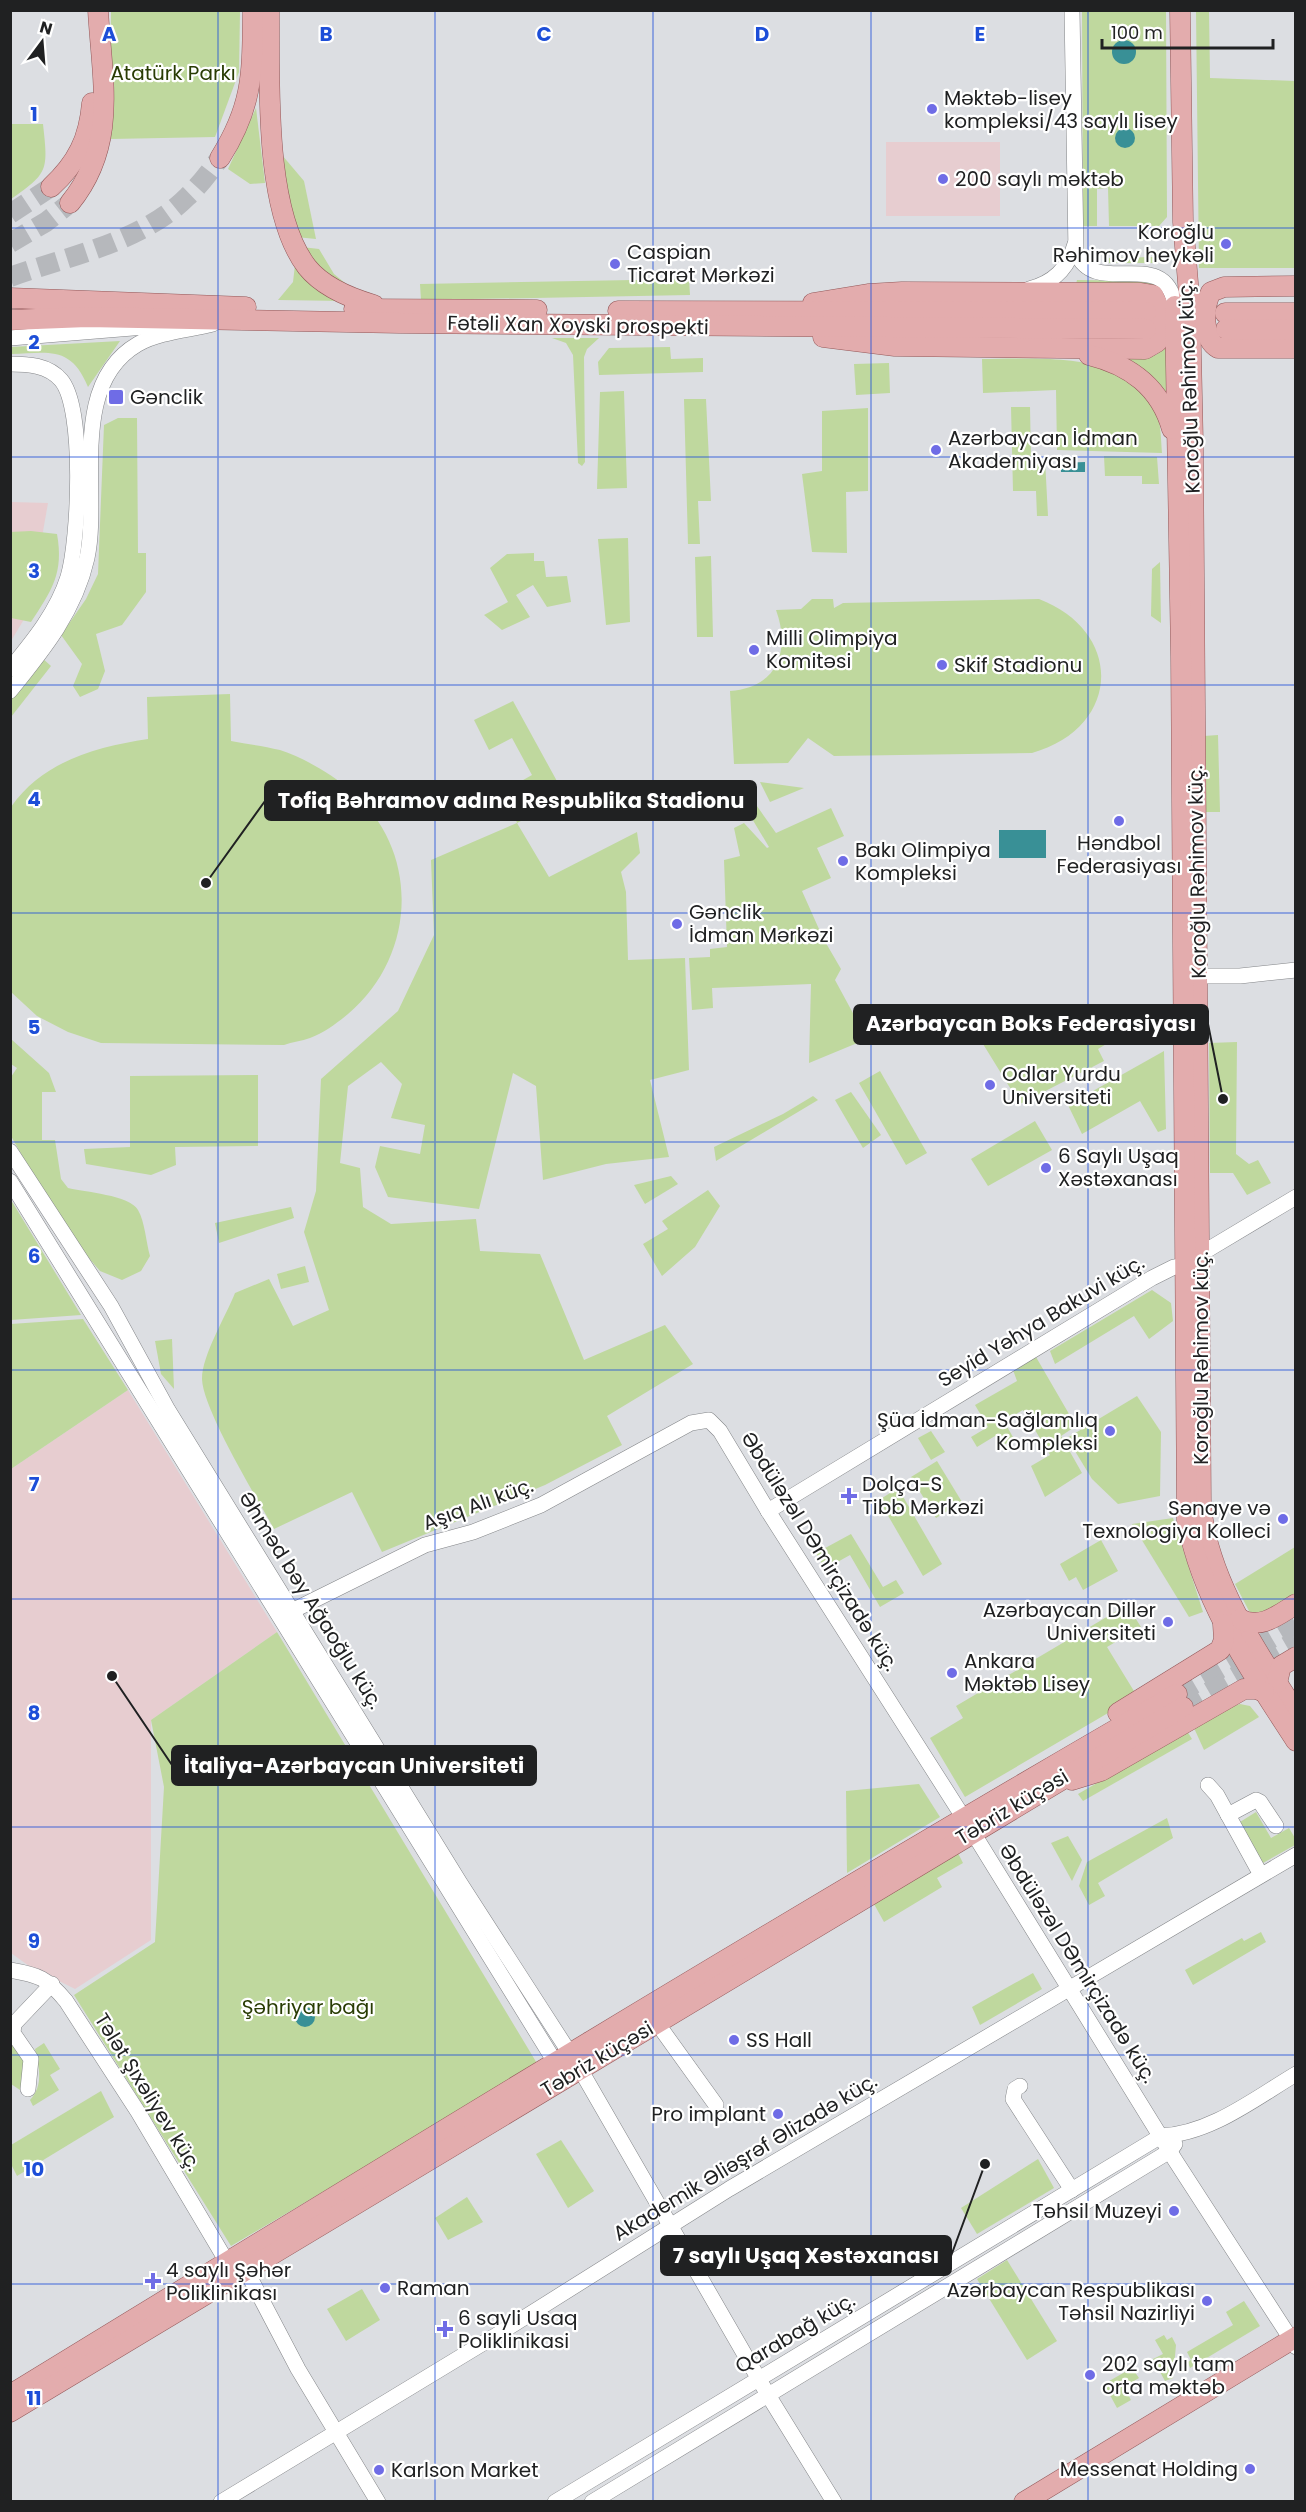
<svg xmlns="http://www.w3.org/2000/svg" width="1306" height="2512" font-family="Poppins,sans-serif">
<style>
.education{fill:#e7cdd0}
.green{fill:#bfd89e}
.water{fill:#399096}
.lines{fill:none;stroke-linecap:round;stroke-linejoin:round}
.major-tunnel{stroke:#b6b8bc;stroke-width:20;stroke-dasharray:20 10;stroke-linecap:butt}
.minor-casing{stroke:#838588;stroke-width:16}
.major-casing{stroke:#935859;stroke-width:21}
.minor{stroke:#fff;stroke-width:15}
.major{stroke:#e3acad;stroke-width:20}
.grid{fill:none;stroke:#1d4ed8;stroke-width:1.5;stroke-opacity:0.55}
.poi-dot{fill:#6f6ce6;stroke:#fff;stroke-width:2}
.labels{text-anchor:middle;stroke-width:4.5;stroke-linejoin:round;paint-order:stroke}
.park-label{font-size:20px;fill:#293c04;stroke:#fff}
.poi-label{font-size:20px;fill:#202122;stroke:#fff;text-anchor:start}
.street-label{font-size:20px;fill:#202122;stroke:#fff}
.grid-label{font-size:20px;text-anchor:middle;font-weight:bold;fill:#1d4ed8;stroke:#fff;stroke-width:4.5;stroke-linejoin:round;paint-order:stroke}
.leader{fill:none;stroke:#202122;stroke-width:2}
.callout-dot{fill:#202122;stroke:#fff;stroke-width:2}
.callout{fill:#202122;stroke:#202122;stroke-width:2}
.callout-label{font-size:21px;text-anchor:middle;font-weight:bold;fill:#fff}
</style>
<rect width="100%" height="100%" fill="#dcdee2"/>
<g class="education">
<rect x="886" y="142" width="114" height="74"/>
<polygon points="11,502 48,503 29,611 11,641"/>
<polygon points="128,1390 277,1632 151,1720 151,1940 75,1989 29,1966 11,1953 11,1469"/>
</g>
<g class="green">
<polygon points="111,11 240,11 239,72 215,137 110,139"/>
<polygon points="1082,11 1166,11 1167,217 1159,226 1109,226 1108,188 1097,189 1097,226 1083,226"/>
<polygon points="1196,11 1209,11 1210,78 1295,81 1295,268 1199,268"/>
<polygon points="256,108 265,183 250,184 228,169"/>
<path d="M 11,124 L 43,124 C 48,170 49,173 11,199 Z"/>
<polygon points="276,148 304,181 316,239 296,237"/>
<polygon points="302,247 319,249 334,274 356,292 331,280"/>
<polygon points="1153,257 1153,263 1109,263 1109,258"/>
<polygon points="295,265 343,301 278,300 293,282"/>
<polygon points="689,279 690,295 421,300 420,284"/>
<polygon points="1077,280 1151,281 1166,291 1170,403 1119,355 1156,355 1165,346 1158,289 1151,285 1076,284"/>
<polygon points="552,338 599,338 587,349 584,357 585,462 582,466 578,463 573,355 566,343"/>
<path d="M 120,341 L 88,387 C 71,345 48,353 11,354 L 11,347 Z"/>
<polygon points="670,347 671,359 703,358 703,372 599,375 598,362 609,348"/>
<path d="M 982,359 C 1034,359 1140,349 1158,416 C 1161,428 1161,441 1162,453 L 1057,450 L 1056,390 L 983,393 Z"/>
<polygon points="889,363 890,393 856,395 854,364"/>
<polygon points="624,391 627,488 597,489 600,392"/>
<polygon points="684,399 706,399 711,501 698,501 700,544 688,544"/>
<polygon points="1011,407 1030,407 1031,459 1045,459 1048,516 1037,516 1036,491 1013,491"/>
<polygon points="868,408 868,491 846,492 847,553 812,552 802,474 822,471 822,411"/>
<polygon points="118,418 137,418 138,553 146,553 146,592 122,625 96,634 105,671 98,689 80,697 73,686 82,664 61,635 86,599 98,574 104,425"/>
<polygon points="1104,456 1157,457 1159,484 1142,484 1142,476 1105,476"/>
<path d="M 31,531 L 57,534 C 64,573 52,590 31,622 L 11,618 L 10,532 Z"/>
<polygon points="628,538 630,622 606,625 598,539"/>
<polygon points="534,553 534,561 544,561 546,577 567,576 571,602 547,607 533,585 516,595 530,617 502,630 484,615 508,602 490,568 507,554"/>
<polygon points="711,556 713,637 697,637 695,557"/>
<polygon points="1160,562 1161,623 1151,616 1152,569"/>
<path d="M 812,599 L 833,599 L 834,608 L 843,603 L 1039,599 C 1125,632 1121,728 1032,753 L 834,756 L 808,738 L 788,763 L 734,764 L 730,691 C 777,688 791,651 776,610 L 801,609 Z"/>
<polygon points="42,658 51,666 11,717 11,699"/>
<path d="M 230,694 L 231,741 C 247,744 264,746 280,750 C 304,758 332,774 351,791 C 421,850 417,956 348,1014 C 337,1023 324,1033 310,1038 C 302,1041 292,1042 284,1045 L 101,1043 L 68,1032 L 37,1016 L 11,992 L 11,807 C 43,761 96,747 148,739 L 147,697 Z"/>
<path d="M 513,701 L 558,783 L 546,791 L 552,805 L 517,823 L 549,877 L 637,832 L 640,853 L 621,872 L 626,892 L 628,960 L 685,958 L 689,1070 L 650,1080 L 669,1157 L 606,1164 L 543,1180 L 536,1086 L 513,1073 L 479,1209 L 388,1197 L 375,1167 L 380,1146 L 420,1154 L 425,1125 L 391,1118 L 402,1084 L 381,1062 L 348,1086 L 340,1163 L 360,1168 L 363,1207 L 391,1224 L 476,1219 L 480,1251 L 540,1254 L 584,1360 L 665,1325 L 693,1364 L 607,1416 L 622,1445 L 545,1485 L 382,1552 L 352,1492 L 274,1529 C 257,1498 203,1410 202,1379 C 202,1355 226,1316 235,1293 L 269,1279 L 293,1326 L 329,1310 L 304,1232 L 316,1191 L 321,1079 L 398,1011 L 434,935 L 431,860 L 517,823 L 515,817 L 508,818 L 495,796 L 532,775 L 512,738 L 489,750 L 474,720 Z"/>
<polygon points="1218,735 1220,812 1204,812 1204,736"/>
<polygon points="740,782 776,833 831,808 844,836 817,848 831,878 802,891 823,938 841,969 835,980 867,1039 809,1063 811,984 712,988 713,1008 692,1010 689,958 710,957 710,949 727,947 724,860 740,856 734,828 744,823 767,848 769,847 745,807 731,807 732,785"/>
<polygon points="760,782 804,788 770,802"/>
<polygon points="959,1005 1111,1009 1123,1034 1098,1049 1104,1061 1020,1104"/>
<path d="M 11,1039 L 49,1073 L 56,1092 L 42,1092 L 42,1140 L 55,1140 L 61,1179 L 68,1188 C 84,1192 130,1195 138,1210 C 145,1222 146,1242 150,1256 L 141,1271 L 122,1280 L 100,1271 L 63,1228 L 11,1136 L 11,1077 L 17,1068 L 11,1064 Z"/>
<polygon points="1237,1042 1236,1154 1249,1164 1258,1160 1271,1183 1247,1195 1233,1173 1210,1173 1209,1043"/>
<polygon points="1164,1051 1166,1129 1158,1132 1140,1101 1082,1134 1068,1105"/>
<polygon points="880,1071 927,1153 906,1165 859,1083"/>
<polygon points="258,1075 258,1146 175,1147 176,1165 151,1175 86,1164 84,1149 130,1147 130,1076"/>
<polygon points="851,1092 881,1135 863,1148 835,1100"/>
<polygon points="813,1096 818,1100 716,1161 714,1147 783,1114"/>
<polygon points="1035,1121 1052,1150 988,1186 971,1159"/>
<polygon points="671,1176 678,1184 645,1204 634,1185"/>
<polygon points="708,1190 720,1206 695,1247 662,1276 643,1244 668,1229 662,1221"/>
<polygon points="10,1200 11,1200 81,1315 11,1320"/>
<polygon points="291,1207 294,1218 219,1243 215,1223"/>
<polygon points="305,1266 309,1282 281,1289 277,1274"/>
<polygon points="1152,1290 1171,1303 1173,1321 1149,1339 1134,1316 1055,1364 1050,1351"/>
<polygon points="83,1319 128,1390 11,1469 11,1324"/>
<polygon points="172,1339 174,1389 161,1374 155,1341"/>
<polygon points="1036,1357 1076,1426 1061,1436 1082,1473 1045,1497 1031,1466 1050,1455 1023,1410 1004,1421 1014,1439 1002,1446 995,1436 977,1447 971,1437 988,1427 975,1405 1017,1381 1013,1370"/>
<polygon points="1137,1396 1161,1432 1160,1496 1118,1504 1092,1479 1067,1438"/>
<polygon points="931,1431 945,1452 931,1460 918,1438"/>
<polygon points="937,1461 962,1502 936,1518 911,1477"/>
<polygon points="898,1488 942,1564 923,1576 879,1500"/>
<polygon points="1173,1518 1203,1612 1189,1617 1132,1524"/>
<polygon points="851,1534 883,1587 896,1580 904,1593 880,1607 850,1555 825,1569 816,1553"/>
<polygon points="1101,1540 1118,1571 1083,1590 1076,1577 1069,1581 1060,1564"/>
<polygon points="1295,1547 1295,1599 1258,1617 1249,1611 1235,1584"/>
<polygon points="1127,1605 1141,1627 1107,1647 1137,1696 965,1797 930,1738 963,1718 956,1706"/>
<polygon points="277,1632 538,2065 231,2246 74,1995 155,1942 164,1787 151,1720"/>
<polygon points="1240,1704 1250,1706 1259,1717 1204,1750 1194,1728 1227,1708"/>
<polygon points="1187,1731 1192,1739 1083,1801 1078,1794"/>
<polygon points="919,1784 940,1817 847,1873 846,1791"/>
<polygon points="1256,1812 1271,1838 1289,1828 1295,1838 1295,1845 1263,1863 1240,1822"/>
<polygon points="1167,1818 1173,1838 1098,1883 1105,1896 1089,1905 1079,1886 1087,1862"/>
<polygon points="1068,1836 1082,1860 1072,1881 1051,1843"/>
<polygon points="958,1853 963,1863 937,1878 942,1887 884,1922 874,1904"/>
<polygon points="1261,1932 1266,1942 1193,1985 1185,1970 1242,1938 1244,1941"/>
<polygon points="1033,1973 1042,1989 980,2025 972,2007"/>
<polygon points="11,2041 21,2047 27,2076 20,2090 11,2084"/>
<path d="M 44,2043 L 60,2069 L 50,2075 L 59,2090 L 33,2106 L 30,2100 C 44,2085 39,2068 35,2049 Z"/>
<polygon points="101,2091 114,2117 17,2176 11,2164 11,2145"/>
<polygon points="561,2140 594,2191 568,2208 536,2154"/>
<polygon points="1038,2159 1054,2188 977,2234 961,2208"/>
<polygon points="467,2197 483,2222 448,2240 435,2218"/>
<polygon points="1007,2260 1057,2341 1027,2360 977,2279"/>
<polygon points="362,2289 380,2320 346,2341 327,2309"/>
<polygon points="1244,2301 1260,2326 1190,2368 1188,2362 1191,2360 1187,2352 1233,2325 1226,2312"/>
<polygon points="1164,2335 1167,2340 1172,2337 1176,2345 1173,2378 1165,2381 1153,2359 1163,2354 1155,2340"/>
<polygon points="1132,2368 1139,2378 1124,2387 1131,2400 1117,2408 1104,2384"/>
</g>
<g class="water">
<circle cx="1124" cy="52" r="12"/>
<circle cx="1125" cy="138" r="10"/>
<polygon points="1085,462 1085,472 1061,472 1061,463"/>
<rect x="999" y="830" width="47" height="28"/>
<circle cx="305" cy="2017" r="10"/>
</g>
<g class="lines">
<g class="major-tunnel">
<polyline points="10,214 51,187"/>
<polyline points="10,243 46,222 70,203"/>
<path d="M 10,277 C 69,256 142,242 187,197 C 200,185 210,171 220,158"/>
<polyline points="1177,1694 1296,1624"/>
<polyline points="1183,1707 1296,1641"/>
</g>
<defs>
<g id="minor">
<path d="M 1072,10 L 1076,252 C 1095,300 1166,244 1175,306"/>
<path d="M 1029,289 C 1053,283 1068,269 1075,244"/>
<polyline points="10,338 157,326"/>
<path d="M 10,364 C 28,364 48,365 61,380 C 85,408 79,540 68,577 C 57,612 33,641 10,669"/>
<path d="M 10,691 C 44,649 75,611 87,558 C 101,493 67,385 138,344 C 159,332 189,330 213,324"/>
<polyline points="1199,976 1240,976 1296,970"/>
<polyline points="10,1151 111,1306 168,1410 460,1883 580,2069 768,2395 834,2502"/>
<polyline points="10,1181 555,2062 565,2065"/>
<polyline points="1200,1252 1209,1249 1296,1197"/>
<polyline points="768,1511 1152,1278 1174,1267 1184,1265"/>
<polyline points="292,1611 425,1545 473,1532 541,1505 691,1423 709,1420 720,1431 768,1511 972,1831 1175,2160 1296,2347"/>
<polyline points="1208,1785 1217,1795 1261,1875"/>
<polyline points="1228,1815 1256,1800 1260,1802 1276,1826"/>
<path d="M 10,1970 C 39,1975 47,1978 66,2001 L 138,2112 L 227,2262"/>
<polyline points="657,2023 716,2105"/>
<polyline points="1020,2086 1015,2089 1013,2099 1072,2190"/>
<polyline points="28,2089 31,2059 13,2033 14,2024 52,1984"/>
<polyline points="246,2270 298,2369 378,2502"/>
<polyline points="221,2502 495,2336 729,2189 1296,1855"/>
<path d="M 555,2502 L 1161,2136 C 1210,2134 1254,2099 1296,2074"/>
<polyline points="592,2502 1170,2151 1175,2144"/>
</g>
<g id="major">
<path d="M 269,10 C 270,80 263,210 307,267 C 323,287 350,298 374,305"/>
<path d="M 1180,10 L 1183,222 L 1190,307 L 1193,442 L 1201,1504 C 1206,1576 1257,1653 1296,1712"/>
<path d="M 220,158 C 254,104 252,72 253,10"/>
<path d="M 51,187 C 77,163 89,139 92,103"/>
<path d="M 70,203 C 118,144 102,81 98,10"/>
<path d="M 1296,286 L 1224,287 L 1211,292 C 1203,307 1202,339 1218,348 L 1296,348"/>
<polyline points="10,298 246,307"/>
<polyline points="813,303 868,294 902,292 1141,293 1153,295 1158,306 1157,342 1145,349 895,346 823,337"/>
<path d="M 1175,306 L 1181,656 L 1187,1520 C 1202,1602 1252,1673 1296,1741"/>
<polyline points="354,309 537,310"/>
<polyline points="618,311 1146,312"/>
<polyline points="1225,313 1296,313"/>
<polyline points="10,320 87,317 399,323 1146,329"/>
<polyline points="1226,329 1296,330"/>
<path d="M 1089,355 C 1130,365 1160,387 1172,429"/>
<path d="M 1240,1619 C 1261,1630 1278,1615 1296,1604"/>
<polyline points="1277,1683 1281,1666 1296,1657"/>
<polyline points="1118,1713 1220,1650 1224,1640 1223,1624"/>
<polyline points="1072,1780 1101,1771 1244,1689 1256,1689 1264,1692"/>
<path d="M 10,2395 C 397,2158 784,1921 1177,1694"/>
<polyline points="10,2412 1183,1707"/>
<polyline points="1024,2502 1296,2337"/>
</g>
</defs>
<use href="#minor" class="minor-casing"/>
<use href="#major" class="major-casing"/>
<use href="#minor" class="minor"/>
<use href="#major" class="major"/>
</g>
<path class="grid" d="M 218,10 L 218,2502M 435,10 L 435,2502M 653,10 L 653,2502M 871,10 L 871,2502M 1088,10 L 1088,2502M 10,228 L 1296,228M 10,457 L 1296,457M 10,685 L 1296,685M 10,913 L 1296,913M 10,1142 L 1296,1142M 10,1370 L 1296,1370M 10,1599 L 1296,1599M 10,1827 L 1296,1827M 10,2055 L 1296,2055M 10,2284 L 1296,2284"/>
<g class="poi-dot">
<circle cx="932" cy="109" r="6"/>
<circle cx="943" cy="179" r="6"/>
<circle cx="1226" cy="244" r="6"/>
<circle cx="615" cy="264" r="6"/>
<rect x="108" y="389" width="16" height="16" rx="3"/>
<circle cx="936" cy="450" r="6"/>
<circle cx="754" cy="650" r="6"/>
<circle cx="942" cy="665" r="6"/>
<circle cx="1119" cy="821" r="6"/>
<circle cx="843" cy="861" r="6"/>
<circle cx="677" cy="924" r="6"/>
<circle cx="990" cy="1085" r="6"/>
<circle cx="1046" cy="1168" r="6"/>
<circle cx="1110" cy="1431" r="6"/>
<path d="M846 1487h6v6h6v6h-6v6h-6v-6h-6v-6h6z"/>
<circle cx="1283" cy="1519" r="6"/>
<circle cx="1168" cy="1622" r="6"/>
<circle cx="952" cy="1673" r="6"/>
<circle cx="734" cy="2040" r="6"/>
<circle cx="778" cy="2114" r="6"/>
<circle cx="1174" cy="2211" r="6"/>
<path d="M150 2272h6v6h6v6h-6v6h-6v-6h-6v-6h6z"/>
<circle cx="385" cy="2288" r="6"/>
<circle cx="1207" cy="2301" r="6"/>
<path d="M442 2320h6v6h6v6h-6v6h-6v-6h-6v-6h6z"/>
<circle cx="1090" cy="2375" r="6"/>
<circle cx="1250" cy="2469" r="6"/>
<circle cx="379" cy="2470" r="6"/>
</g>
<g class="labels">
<g class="park-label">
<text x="173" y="80">Atatürk Parkı</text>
<text x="308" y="2014">Şəhriyar bağı</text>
</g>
<g class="poi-label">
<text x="944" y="105">Məktəb-lisey<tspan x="944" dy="23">kompleksi/43 saylı lisey</tspan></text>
<text x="955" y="186">200 saylı məktəb</text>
<text x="1214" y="239" text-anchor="end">Koroğlu<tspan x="1214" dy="23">Rəhimov heykəli</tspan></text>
<text x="627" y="259">Caspian<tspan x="627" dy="23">Ticarət Mərkəzi</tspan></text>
<text x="130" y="404">Gənclik</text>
<text x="948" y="445">Azərbaycan İdman<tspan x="948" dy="23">Akademiyası</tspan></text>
<text x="766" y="645">Milli Olimpiya<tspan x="766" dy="23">Komitəsi</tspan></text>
<text x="954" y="672">Skif Stadionu</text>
<text x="1119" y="850" text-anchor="middle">Həndbol<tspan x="1119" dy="23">Federasiyası</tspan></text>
<text x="855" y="857">Bakı Olimpiya<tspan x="855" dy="23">Kompleksi</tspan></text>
<text x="689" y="919">Gənclik<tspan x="689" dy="23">İdman Mərkəzi</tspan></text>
<text x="1002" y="1081">Odlar Yurdu<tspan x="1002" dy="23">Universiteti</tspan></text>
<text x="1058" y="1163">6 Saylı Uşaq<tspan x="1058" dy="23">Xəstəxanası</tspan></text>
<text x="1098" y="1427" text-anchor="end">Şüa İdman-Sağlamlıq<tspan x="1098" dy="23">Kompleksi</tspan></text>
<text x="862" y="1491">Dolça-S<tspan x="862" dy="23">Tibb Mərkəzi</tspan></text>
<text x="1271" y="1515" text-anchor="end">Sənaye və<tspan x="1271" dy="23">Texnologiya Kolleci</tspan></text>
<text x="1156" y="1617" text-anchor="end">Azərbaycan Dillər<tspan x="1156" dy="23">Universiteti</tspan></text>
<text x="964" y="1668">Ankara<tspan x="964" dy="23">Məktəb Lisey</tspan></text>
<text x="746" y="2047">SS Hall</text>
<text x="766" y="2121" text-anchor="end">Pro implant</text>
<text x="1162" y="2218" text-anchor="end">Təhsil Muzeyi</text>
<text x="166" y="2277">4 saylı Şəhər<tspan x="166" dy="23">Poliklinikası</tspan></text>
<text x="397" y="2295">Raman</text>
<text x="1195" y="2297" text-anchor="end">Azərbaycan Respublikası<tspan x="1195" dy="23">Təhsil Nazirliyi</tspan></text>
<text x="458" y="2325">6 sayli Usaq<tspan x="458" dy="23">Poliklinikasi</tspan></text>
<text x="1102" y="2371">202 saylı tam<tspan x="1102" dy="23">orta məktəb</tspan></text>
<text x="1238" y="2476" text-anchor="end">Messenat Holding</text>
<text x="391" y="2477">Karlson Market</text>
</g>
<g class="street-label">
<text transform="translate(578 325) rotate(1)" y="7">Fətəli Xan Xoyski prospekti</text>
<text transform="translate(1189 387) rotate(-92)" y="7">Koroğlu Rəhimov küç.</text>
<text transform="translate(1197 872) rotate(-91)" y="7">Koroğlu Rəhimov küç.</text>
<text transform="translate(1041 1321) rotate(-31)" y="7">Seyid Yəhya Bakuvi küç.</text>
<text transform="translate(1201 1358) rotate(-90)" y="7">Koroğlu Rəhimov küç.</text>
<text transform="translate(478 1504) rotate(-20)" y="7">Aşıq Alı küç.</text>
<text transform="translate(820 1551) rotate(58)" y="7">Əbdüləzəl DƏmirçizadə küç.</text>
<text transform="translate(311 1600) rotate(58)" y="7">Əhməd bəy Ağaoğlu küç.</text>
<text transform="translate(1012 1807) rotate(-31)" y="7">Təbriz küçəsi</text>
<text transform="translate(1078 1963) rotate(58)" y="7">Əbdüləzəl DƏmirçizadə küç.</text>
<text transform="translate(597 2059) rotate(-31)" y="7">Təbriz küçəsi</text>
<text transform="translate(148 2092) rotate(58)" y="7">Tələt Şıxəliyev küç.</text>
<text transform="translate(745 2157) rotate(-31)" y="7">Akademik Əliəşrəf Əlizadə küç.</text>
<text transform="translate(795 2333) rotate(-31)" y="7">Qarabağ küç.</text>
</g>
</g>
<g class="grid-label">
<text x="109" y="41">A</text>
<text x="326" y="41">B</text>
<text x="544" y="41">C</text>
<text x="762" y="41">D</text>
<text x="980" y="41">E</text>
<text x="34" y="121">1</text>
<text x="34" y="349">2</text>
<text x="34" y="578">3</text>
<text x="34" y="806">4</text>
<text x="34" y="1034">5</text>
<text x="34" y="1263">6</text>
<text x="34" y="1491">7</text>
<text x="34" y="1720">8</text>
<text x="34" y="1948">9</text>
<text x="34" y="2176">10</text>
<text x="34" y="2405">11</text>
</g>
<path class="leader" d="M206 883L265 801M1223 1099L1208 1024M112 1676L172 1765M985 2164L951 2256"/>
<g class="callout-dot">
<circle cx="206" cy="883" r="6"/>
<circle cx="1223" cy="1099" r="6"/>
<circle cx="112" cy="1676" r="6"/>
<circle cx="985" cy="2164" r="6"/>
</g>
<g class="callout">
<rect x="265" y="781" width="491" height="39" rx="6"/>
<rect x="854" y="1005" width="354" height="39" rx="6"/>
<rect x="172" y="1746" width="364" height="39" rx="6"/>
<rect x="661" y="2236" width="290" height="39" rx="6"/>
</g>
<g class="callout-label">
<text x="511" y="808">Tofiq Bəhramov adına Respublika Stadionu</text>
<text x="1031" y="1031">Azərbaycan Boks Federasiyası</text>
<text x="354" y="1773">İtaliya-Azərbaycan Universiteti</text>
<text x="806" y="2263">7 saylı Uşaq Xəstəxanası</text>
</g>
<rect width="1306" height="2512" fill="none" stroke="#202122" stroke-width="24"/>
<g transform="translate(42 42) rotate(16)" stroke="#ffffff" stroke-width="4.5" paint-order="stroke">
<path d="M0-4.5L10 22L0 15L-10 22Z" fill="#202122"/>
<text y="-9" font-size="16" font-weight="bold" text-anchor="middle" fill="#202122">N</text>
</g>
<path d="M1102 39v9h171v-9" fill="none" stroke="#202122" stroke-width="3"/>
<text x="1111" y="39" font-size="18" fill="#202122" stroke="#ffffff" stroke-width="4.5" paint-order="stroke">100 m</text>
</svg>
